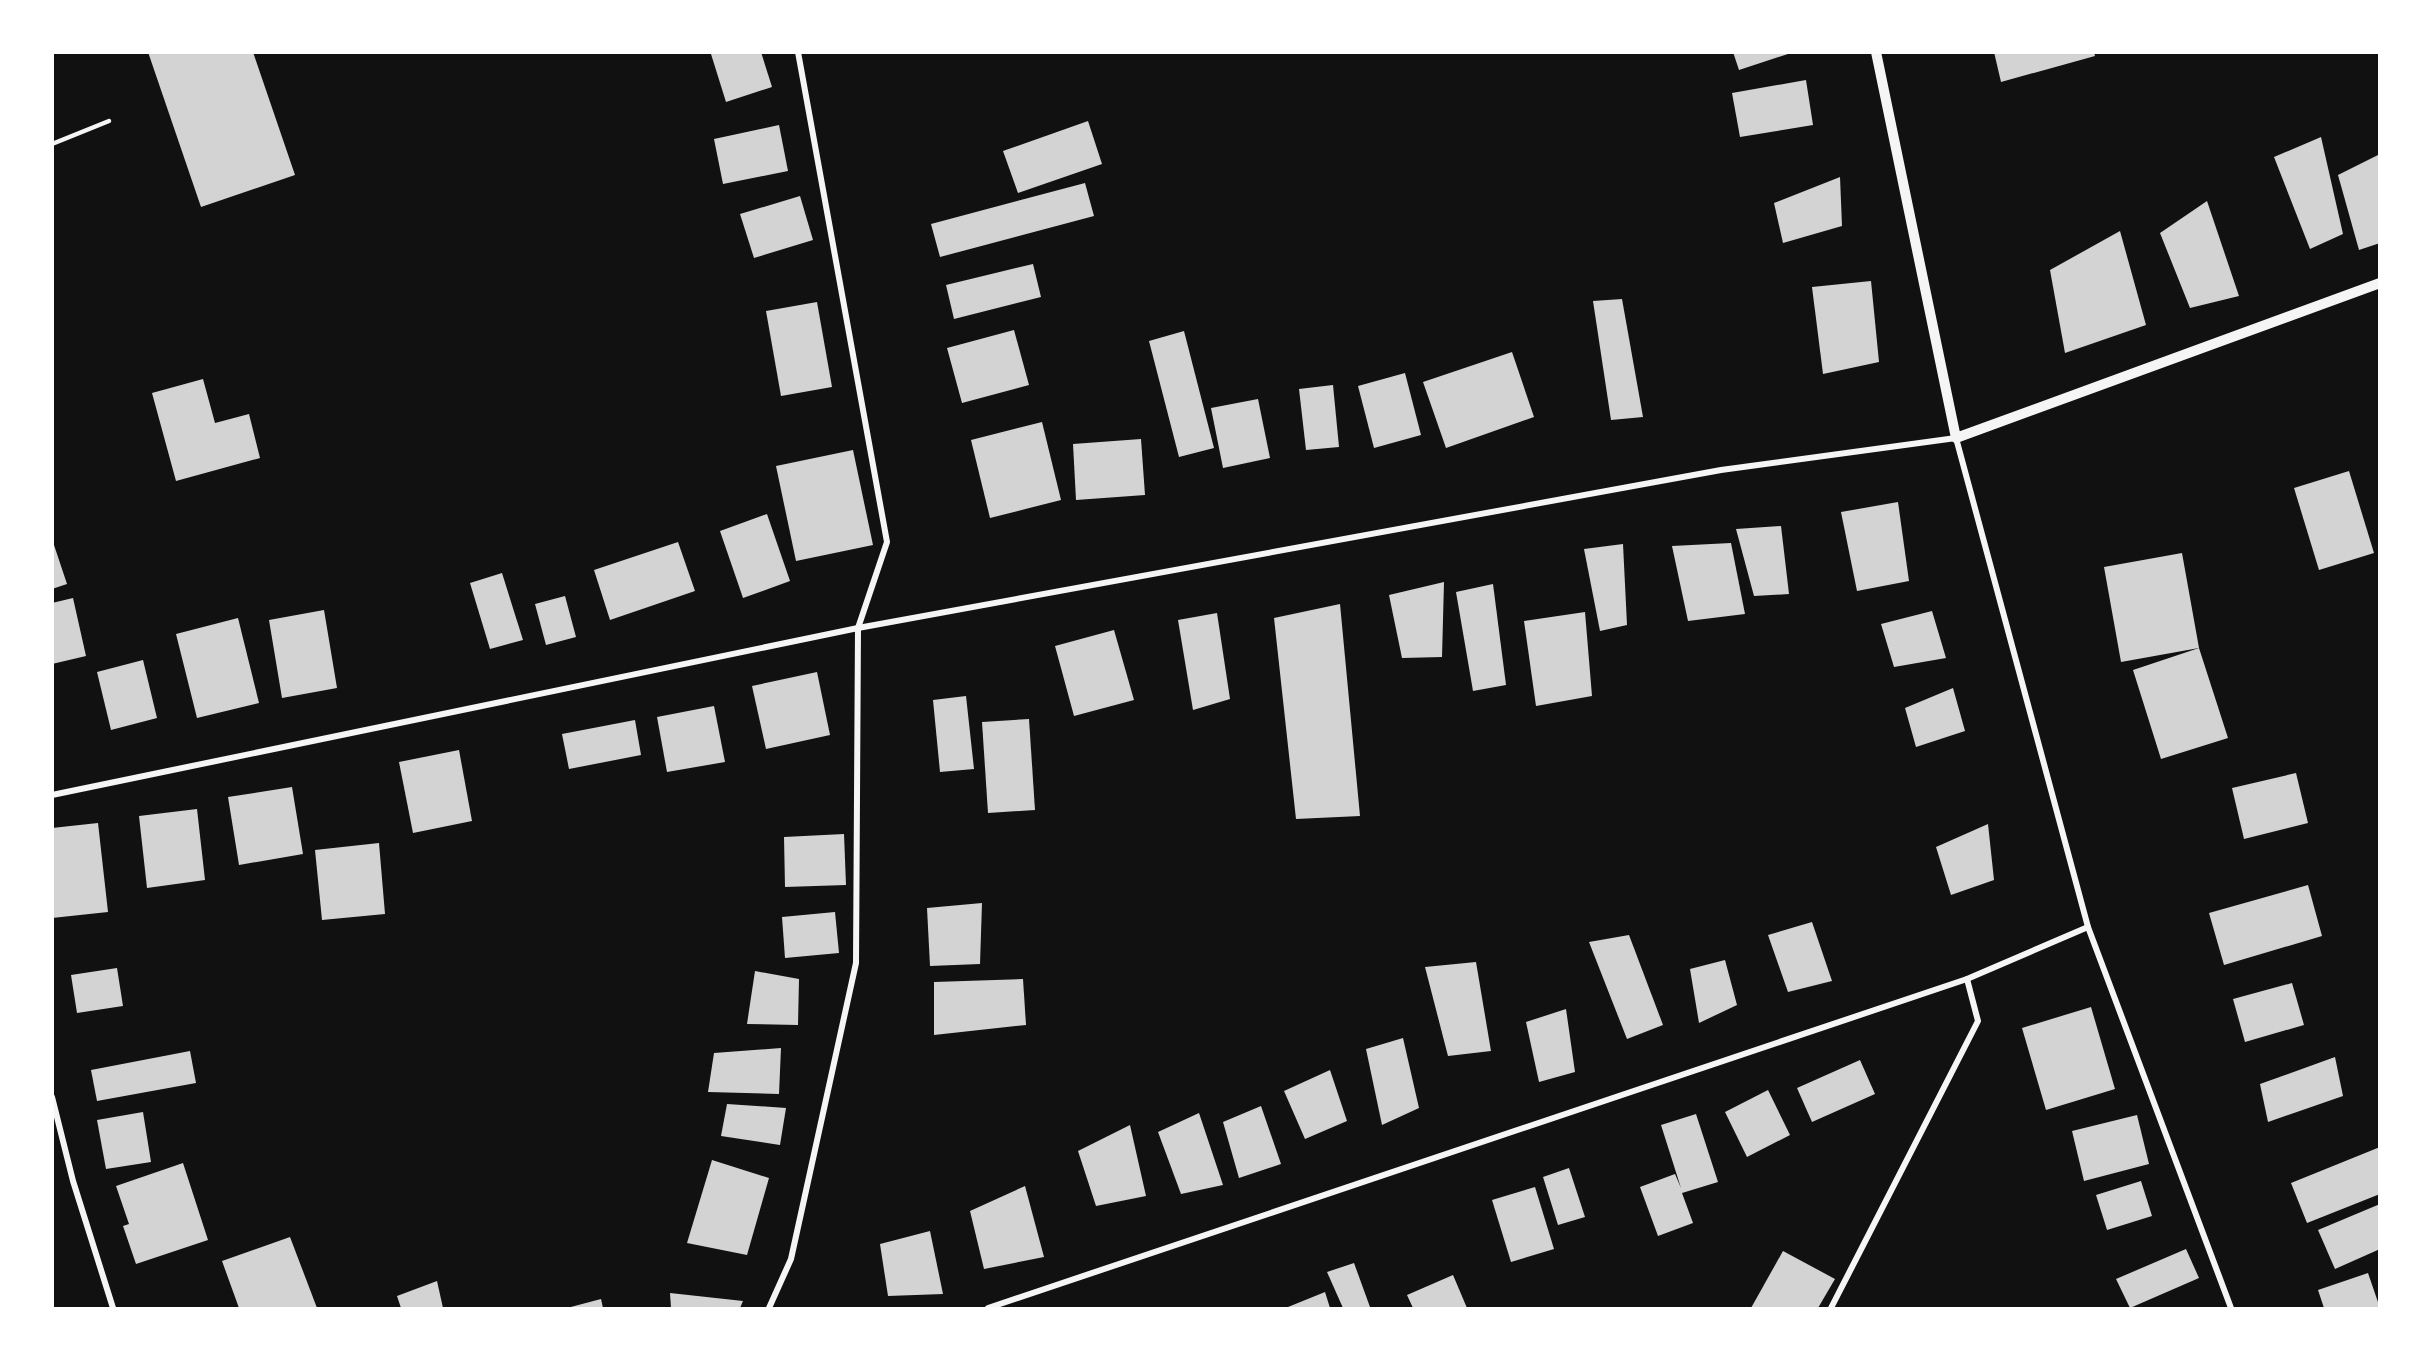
<svg xmlns="http://www.w3.org/2000/svg" width="2432" height="1361" font-family="Helvetica,sans-serif">
<style>
.building{fill:#d3d3d3}
.lines{fill:none;stroke-linecap:round;stroke-linejoin:round}
.service{stroke:#f5f5f5;stroke-width:4.5}
.minor{stroke:#f5f5f5;stroke-width:6}
.tertiary{stroke:#f5f5f5;stroke-width:10}
</style>
<rect width="100%" height="100%" fill="#111"/>
<g class="building">
<polygon points="148,52 253,52 295,175 201,207"/>
<polygon points="716,52 761,52 772,87 726,102 711,54"/>
<polygon points="1733,52 1791,52 1791,53 1739,70"/>
<polygon points="1994,52 2094,52 2095,56 2001,82"/>
<polygon points="1806,80 1813,125 1740,137 1732,93"/>
<polygon points="1088,121 1102,164 1018,193 1003,151"/>
<polygon points="779,125 788,171 723,184 714,139"/>
<polygon points="2321,137 2343,234 2310,249 2274,157"/>
<polygon points="2380,154 2380,243 2359,250 2338,175"/>
<polygon points="1840,177 1842,226 1783,243 1774,203"/>
<polygon points="1085,183 1094,216 940,257 931,224"/>
<polygon points="800,196 813,240 754,258 740,214"/>
<polygon points="2207,201 2239,296 2190,308 2160,233"/>
<polygon points="2120,231 2146,325 2065,353 2050,270"/>
<polygon points="1033,264 1041,297 954,319 946,285"/>
<polygon points="1871,281 1879,362 1823,374 1812,287"/>
<polygon points="1622,299 1643,417 1611,420 1593,301"/>
<polygon points="817,302 832,387 781,396 766,311"/>
<polygon points="1014,330 1029,385 962,403 947,348"/>
<polygon points="1184,331 1214,448 1179,457 1149,341"/>
<polygon points="1512,352 1534,417 1446,448 1423,382"/>
<polygon points="1405,373 1421,435 1374,448 1358,386"/>
<polygon points="203,379 215,423 249,414 260,458 176,481 152,393"/>
<polygon points="1333,385 1339,447 1306,450 1299,389"/>
<polygon points="1258,399 1270,458 1223,468 1211,408"/>
<polygon points="1042,422 1061,500 990,518 971,440"/>
<polygon points="1141,439 1145,495 1076,500 1073,444"/>
<polygon points="853,450 873,545 796,561 776,466"/>
<polygon points="2349,471 2374,553 2319,570 2294,488"/>
<polygon points="1898,502 1909,581 1857,591 1841,512"/>
<polygon points="767,514 790,581 743,598 720,531"/>
<polygon points="1781,526 1789,594 1754,596 1736,529"/>
<polygon points="52,539 67,584 52,589"/>
<polygon points="678,542 695,591 610,620 594,570"/>
<polygon points="1731,543 1745,614 1688,621 1672,546"/>
<polygon points="1623,544 1627,625 1600,631 1584,549"/>
<polygon points="2182,553 2199,648 2228,738 2161,759 2133,670 2199,648 2121,662 2104,567"/>
<polygon points="502,573 523,640 490,649 470,583"/>
<polygon points="1444,582 1442,657 1402,658 1389,595"/>
<polygon points="1493,584 1506,685 1473,691 1456,592"/>
<polygon points="565,596 576,637 546,645 535,604"/>
<polygon points="73,598 86,656 52,664 52,603"/>
<polygon points="1340,604 1360,816 1296,819 1274,618"/>
<polygon points="324,610 337,688 282,698 269,620"/>
<polygon points="1932,611 1946,658 1894,667 1881,624"/>
<polygon points="1585,612 1592,696 1536,706 1524,621"/>
<polygon points="1217,613 1230,699 1193,710 1178,620"/>
<polygon points="238,618 259,703 197,718 176,634"/>
<polygon points="1114,630 1134,700 1074,716 1055,646"/>
<polygon points="143,660 157,718 111,730 97,672"/>
<polygon points="817,672 830,735 766,749 752,686"/>
<polygon points="1953,688 1965,731 1916,747 1905,708"/>
<polygon points="966,696 974,769 940,772 933,700"/>
<polygon points="714,706 725,762 667,772 657,717"/>
<polygon points="1029,719 1035,810 988,813 982,722"/>
<polygon points="635,720 641,755 569,769 562,734"/>
<polygon points="459,750 472,821 413,833 399,762"/>
<polygon points="2296,773 2308,823 2244,839 2232,788"/>
<polygon points="292,787 303,854 239,865 228,797"/>
<polygon points="197,809 205,880 147,888 139,816"/>
<polygon points="98,823 108,912 52,918 52,828"/>
<polygon points="1988,824 1994,880 1951,895 1936,847"/>
<polygon points="844,834 846,885 785,887 784,837"/>
<polygon points="379,843 385,914 322,920 315,850"/>
<polygon points="2308,885 2322,936 2224,965 2209,913"/>
<polygon points="982,903 980,964 930,966 927,908"/>
<polygon points="835,912 839,953 785,958 782,917"/>
<polygon points="1812,922 1832,981 1788,992 1768,935"/>
<polygon points="1629,935 1663,1025 1627,1039 1589,942"/>
<polygon points="1725,960 1737,1005 1699,1023 1690,969"/>
<polygon points="1476,962 1491,1051 1448,1056 1425,967"/>
<polygon points="117,968 123,1006 77,1013 71,975"/>
<polygon points="755,971 799,979 798,1025 747,1024"/>
<polygon points="1023,979 1026,1025 934,1035 934,982"/>
<polygon points="2292,983 2304,1025 2245,1042 2233,999"/>
<polygon points="2091,1007 2115,1089 2046,1110 2022,1028"/>
<polygon points="1566,1009 1575,1072 1539,1082 1526,1022"/>
<polygon points="1403,1038 1419,1108 1382,1125 1366,1049"/>
<polygon points="781,1048 779,1094 708,1092 714,1053"/>
<polygon points="190,1051 196,1083 97,1101 91,1070"/>
<polygon points="2335,1057 2343,1096 2268,1122 2260,1084"/>
<polygon points="1860,1060 1875,1094 1812,1122 1797,1088"/>
<polygon points="1330,1070 1347,1121 1305,1139 1284,1091"/>
<polygon points="1768,1090 1790,1135 1747,1157 1725,1112"/>
<polygon points="727,1104 786,1108 780,1145 721,1136"/>
<polygon points="1261,1106 1281,1164 1239,1178 1223,1122"/>
<polygon points="143,1112 151,1162 106,1169 97,1120"/>
<polygon points="1199,1113 1223,1185 1181,1194 1158,1132"/>
<polygon points="1696,1114 1718,1182 1682,1193 1693,1223 1658,1236 1640,1187 1675,1174 1681,1188 1661,1125"/>
<polygon points="2137,1115 2149,1164 2084,1181 2072,1131"/>
<polygon points="1130,1125 1146,1196 1096,1206 1078,1151"/>
<polygon points="2380,1147 2380,1194 2307,1223 2291,1183"/>
<polygon points="712,1160 769,1178 747,1255 687,1243"/>
<polygon points="183,1163 208,1240 136,1264 123,1226 129,1224 116,1186"/>
<polygon points="1569,1168 1585,1217 1558,1225 1543,1177"/>
<polygon points="2141,1181 2152,1216 2107,1230 2096,1195"/>
<polygon points="1025,1186 1044,1257 984,1269 970,1211"/>
<polygon points="1535,1187 1554,1249 1511,1262 1492,1200"/>
<polygon points="2380,1204 2380,1249 2335,1269 2318,1230"/>
<polygon points="930,1231 943,1294 888,1296 880,1244"/>
<polygon points="290,1237 317,1308 239,1308 222,1261"/>
<polygon points="2186,1249 2199,1278 2130,1308 2116,1279"/>
<polygon points="1783,1251 1835,1279 1818,1308 1751,1308"/>
<polygon points="1354,1263 1370,1307 1368,1308 1343,1308 1327,1272"/>
<polygon points="2368,1273 2380,1308 2324,1308 2318,1290"/>
<polygon points="1453,1275 1467,1308 1413,1308 1407,1295"/>
<polygon points="437,1281 443,1308 401,1308 397,1296"/>
<polygon points="1325,1292 1330,1308 1289,1308 1288,1307"/>
<polygon points="670,1293 743,1301 740,1308 671,1308"/>
<polygon points="601,1299 603,1308 567,1308"/>
</g>
<g class="lines">
<polyline class="service" points="52,144 109,121"/>
<g class="minor">
<polyline points="52,795 858,628 1721,470 1956,438 2088,927 2231,1308"/>
<polyline points="52,1097 73,1181 113,1308"/>
<polyline points="769,1308 791,1259 856,963 858,628 887,542 798,52"/>
<polyline points="988,1308 1967,979 2088,927"/>
<polyline points="1831,1308 1978,1021 1967,979"/>
</g>
<polyline class="tertiary" points="1876,52 1956,438 2380,283"/>
</g>
<rect width="2432" height="1361" fill="none" stroke="#ffffff" stroke-width="108"/>
</svg>
